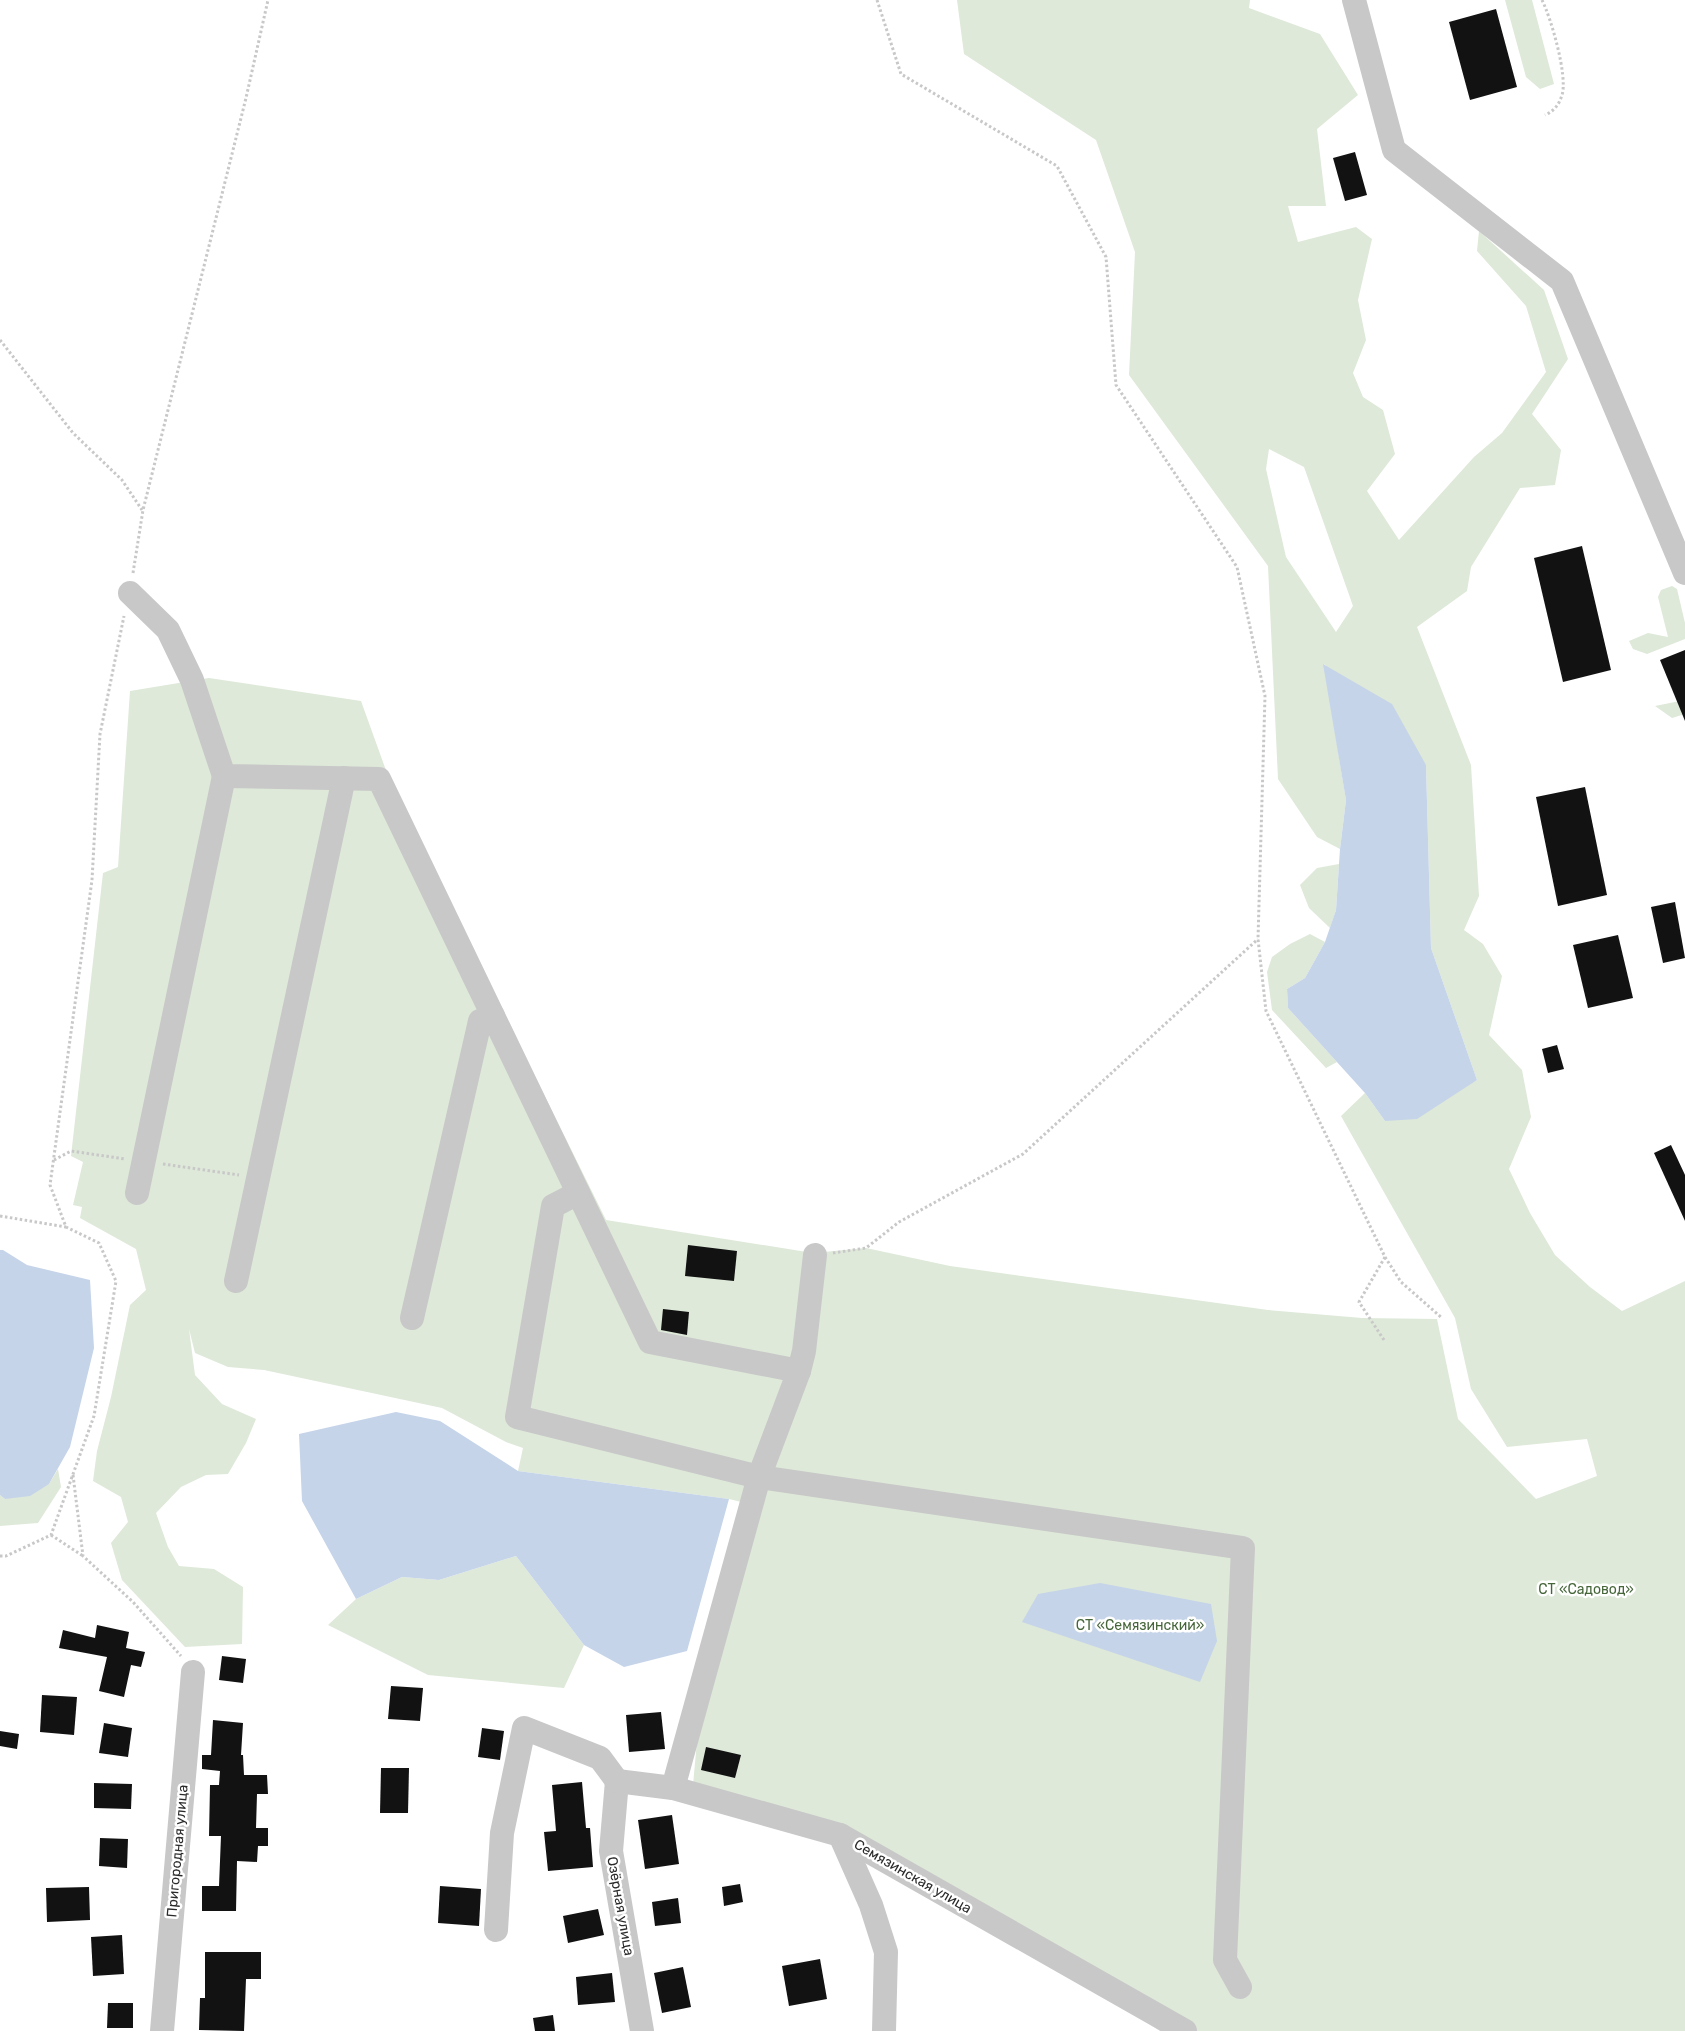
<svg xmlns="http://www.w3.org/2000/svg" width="1685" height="2031" font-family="Rubik,sans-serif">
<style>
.green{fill:#dee9d9;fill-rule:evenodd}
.water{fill:#c5d4e9}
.building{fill:#121212}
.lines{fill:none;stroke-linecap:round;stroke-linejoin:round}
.path{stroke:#c8c8c8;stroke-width:3;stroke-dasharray:2.5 2.5;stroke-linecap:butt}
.minor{stroke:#c8c8c8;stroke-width:24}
.labels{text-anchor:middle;stroke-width:5;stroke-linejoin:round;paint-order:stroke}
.park-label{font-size:14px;fill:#46663a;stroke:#fff}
.street-label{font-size:14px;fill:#2b2b2b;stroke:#fff}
</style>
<rect width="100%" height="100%" fill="#fff"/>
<g class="green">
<path d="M 957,0 L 1250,0 L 1249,8 L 1320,34 L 1358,95 L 1317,129 L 1326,206 L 1288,206 L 1298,242 L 1356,227 L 1372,239 L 1358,300 L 1366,340 L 1353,373 L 1363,397 L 1383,410 L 1395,454 L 1367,491 L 1399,540 L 1474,457 L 1502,433 L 1546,372 L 1526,306 L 1477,251 L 1479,231 L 1544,290 L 1568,359 L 1532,414 L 1561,450 L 1555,485 L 1520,488 L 1471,567 L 1467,591 L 1417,627 L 1471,765 L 1479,896 L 1464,930 L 1483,944 L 1502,976 L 1489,1035 L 1522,1070 L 1531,1117 L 1509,1169 L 1530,1213 L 1555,1255 L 1590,1287 L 1622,1311 L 1685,1281 L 1685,2031 L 1160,2031 L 848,1829 L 693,1785 L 697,1741 L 758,1506 L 729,1499 L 518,1471 L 523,1448 L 506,1442 L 442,1408 L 264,1370 L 228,1367 L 195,1353 L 189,1329 L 195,1375 L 222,1404 L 256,1419 L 246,1443 L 228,1474 L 206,1475 L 181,1487 L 156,1513 L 168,1547 L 179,1566 L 214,1569 L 243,1587 L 242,1644 L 185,1647 L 122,1580 L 111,1543 L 128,1522 L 121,1497 L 93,1481 L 97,1451 L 111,1397 L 130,1305 L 146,1290 L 136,1249 L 80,1218 L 82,1207 L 73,1205 L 83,1162 L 71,1156 L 103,873 L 118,867 L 130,691 L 209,678 L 361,701 L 392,787 L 606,1220 L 813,1253 L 866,1248 L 950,1266 L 1268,1310 L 1362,1318 L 1437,1319 L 1458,1419 L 1536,1499 L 1597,1476 L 1587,1439 L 1507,1447 L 1471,1389 L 1455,1318 L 1341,1116 L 1365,1093 L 1385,1121 L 1477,1080 L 1431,948 L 1426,765 L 1324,664 L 1346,800 L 1340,849 L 1317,837 L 1278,779 L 1268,566 L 1129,375 L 1135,252 L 1096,140 L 964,54 ZM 1269,449 L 1304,467 L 1353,606 L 1336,632 L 1286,557 L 1266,469 Z"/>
<polygon points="1505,0 1532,0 1554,84 1540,89 1526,77"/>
<polygon points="1672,586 1677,589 1685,623 1685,639 1647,654 1633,649 1629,641 1648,633 1668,637 1658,597 1661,590"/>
<polygon points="1685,700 1685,714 1672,718 1655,706"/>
<polygon points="1339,864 1336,910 1330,928 1309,908 1300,885 1317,868"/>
<polygon points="1310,934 1325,942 1305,978 1287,989 1288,1008 1337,1062 1326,1068 1272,1010 1267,972 1272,957 1290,944"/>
<polygon points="58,1469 61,1487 38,1523 0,1526 0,1495 5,1499 49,1484"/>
<polygon points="516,1556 584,1645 564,1688 428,1675 328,1625 356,1599 402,1577 439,1580"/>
</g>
<g class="water">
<polygon points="1323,664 1392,704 1426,765 1431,948 1477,1080 1417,1119 1385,1121 1365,1093 1288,1008 1287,989 1305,978 1325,942 1336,910 1340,849 1346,800"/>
<polygon points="0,1250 3,1250 27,1265 90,1280 94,1348 70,1447 49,1484 30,1496 5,1499 0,1495"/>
<polygon points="396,1412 440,1421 518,1471 729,1499 687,1651 624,1667 584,1645 516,1556 439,1580 402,1577 356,1599 302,1501 299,1434"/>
<polygon points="1100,1583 1211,1604 1217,1641 1200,1682 1022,1622 1038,1594"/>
</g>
<g class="building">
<polygon points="1496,9 1517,87 1470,100 1449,22"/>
<polygon points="1355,152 1367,195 1345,201 1333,158"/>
<polygon points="1582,546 1611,670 1563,682 1534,558"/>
<polygon points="1685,650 1685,721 1660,660"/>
<polygon points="1585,787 1607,895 1558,906 1536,797"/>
<polygon points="1675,902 1685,958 1663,963 1651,907"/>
<polygon points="1618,935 1633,998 1588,1008 1573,945"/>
<polygon points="1557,1045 1564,1069 1548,1073 1542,1049"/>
<polygon points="1671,1145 1685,1175 1685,1221 1654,1153"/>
<polygon points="688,1245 737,1251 734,1281 685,1276"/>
<polygon points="663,1309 689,1312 687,1335 661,1330"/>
<polygon points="97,1625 129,1632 126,1648 145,1652 141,1667 131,1665 124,1697 99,1691 107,1657 59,1648 63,1630 95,1638"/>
<polygon points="222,1656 246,1659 243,1683 219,1680"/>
<polygon points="391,1686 423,1688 420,1721 388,1719"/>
<polygon points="42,1695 77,1697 74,1735 40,1732"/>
<polygon points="661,1712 665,1749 629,1752 626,1715"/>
<polygon points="213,1720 243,1723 241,1755 243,1755 244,1775 267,1775 268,1794 257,1794 256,1828 268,1828 268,1846 258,1846 257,1862 237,1861 236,1911 202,1911 202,1886 219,1886 221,1836 209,1836 210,1785 219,1785 220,1771 202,1769 202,1755 211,1755"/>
<polygon points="104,1723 132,1728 128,1757 99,1753"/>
<polygon points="482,1728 504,1731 500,1760 478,1757"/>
<polygon points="0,1731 19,1734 17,1749 0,1746"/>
<polygon points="706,1747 741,1755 735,1778 701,1770"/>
<polygon points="381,1768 409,1768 408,1813 380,1813"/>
<polygon points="582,1782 586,1828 590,1828 593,1867 548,1871 544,1832 556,1831 552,1785"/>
<polygon points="94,1783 132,1784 131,1809 94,1808"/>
<polygon points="672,1815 679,1864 645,1869 638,1820"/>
<polygon points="100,1838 128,1839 127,1868 99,1866"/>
<polygon points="740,1884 743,1902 724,1906 722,1887"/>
<polygon points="440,1886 481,1889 479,1926 438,1923"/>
<polygon points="89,1887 90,1920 47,1922 46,1888"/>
<polygon points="678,1898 681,1923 655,1926 652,1902"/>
<polygon points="598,1909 604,1935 568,1943 563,1916"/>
<polygon points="122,1935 124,1974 93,1976 91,1937"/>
<polygon points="205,1952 261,1952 261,1979 246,1979 244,2031 199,2030 200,1998 205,1998"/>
<polygon points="820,1959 827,1999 789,2006 782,1966"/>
<polygon points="683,1967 691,2007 662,2013 654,1973"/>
<polygon points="612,1973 615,2002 578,2005 576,1977"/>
<polygon points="108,2003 133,2003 133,2028 107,2028"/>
<polygon points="553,2015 555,2031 535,2031 533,2018"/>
</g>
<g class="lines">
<g class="path">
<polyline points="877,0 901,74 1057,166 1106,257 1116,385 1237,567 1265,696 1258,939 1266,1011 1385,1257 1401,1282 1442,1318"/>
<path d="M 1542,0 C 1551,18 1568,76 1562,95 C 1559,105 1554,111 1545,115"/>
<polyline points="0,340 73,433 122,480 142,510"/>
<polyline points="133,573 143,510 246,98 268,0"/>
<polyline points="54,1160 71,1151 125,1159"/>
<polyline points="163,1164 239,1175"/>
<polyline points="0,1216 66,1227"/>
<polyline points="833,1253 866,1248 899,1222 1023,1154 1258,939"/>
<polyline points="1384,1340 1359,1302 1385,1257"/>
<polyline points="73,1475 83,1556 133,1602 181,1656"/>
<polyline points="51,1535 83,1556"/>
<polyline points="0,1556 6,1556 51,1535 94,1416 116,1281 99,1243 66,1227 50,1185 92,880 100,734 124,616"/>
</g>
<g class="minor">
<polyline points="1354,0 1394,150 1562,281 1685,573"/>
<polyline points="130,593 168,630 192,680 224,776 379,779 650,1342 799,1371"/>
<polyline points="137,1193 224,776"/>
<polyline points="578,1193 553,1206 517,1417 759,1477 1243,1548 1225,1960 1240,1987"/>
<polyline points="236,1281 344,778"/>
<polyline points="412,1318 480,1021 493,1016"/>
<polyline points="617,1781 673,1788 840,1835 1185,2031"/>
<polyline points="617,1781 611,1851 642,2031"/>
<polyline points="673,1788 759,1477 799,1371 804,1351 815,1255"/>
<polyline points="840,1835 871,1905 886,1952 884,2031"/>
<polyline points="496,1930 502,1833 524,1728 600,1758 617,1781"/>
<polyline points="162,2031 193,1672"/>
</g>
</g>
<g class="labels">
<g class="park-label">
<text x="1586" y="1594">СТ «Садовод»</text>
<text x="1140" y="1630">СТ «Семязинский»</text>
</g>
<g class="street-label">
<text transform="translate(177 1851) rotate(-85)" y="5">Пригородная улица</text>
<text transform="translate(913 1876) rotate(30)" y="5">Семязинская улица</text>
<text transform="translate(621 1906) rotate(80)" y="5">Озёрная улица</text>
</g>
</g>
</svg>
